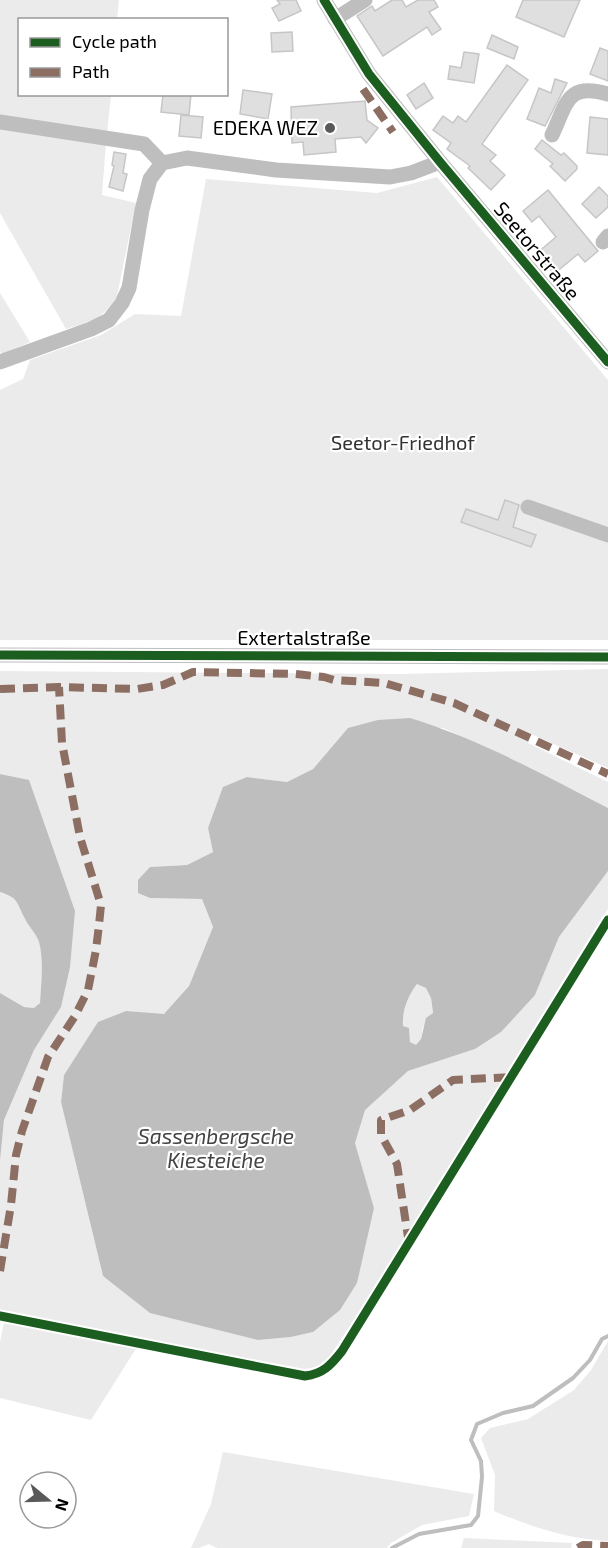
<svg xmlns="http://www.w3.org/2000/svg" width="608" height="1548" font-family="'Exo 2',sans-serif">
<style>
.green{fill:#ebebeb}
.water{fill:#bebebe;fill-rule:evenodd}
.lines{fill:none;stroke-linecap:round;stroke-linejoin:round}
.stream{stroke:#bebebe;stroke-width:4}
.building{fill:#dfdfdf;stroke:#c6c6c6;stroke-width:1.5}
.minor{stroke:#bebebe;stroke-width:15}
.quiet{stroke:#8d6e63;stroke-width:8;stroke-dasharray:15 8;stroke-linecap:butt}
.cycleway-casing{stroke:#fff;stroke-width:13}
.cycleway{stroke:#1b5e20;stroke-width:9}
.poi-dot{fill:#595959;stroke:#fff;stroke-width:2}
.labels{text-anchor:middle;stroke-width:4.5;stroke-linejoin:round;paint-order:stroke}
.poi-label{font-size:20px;fill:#000;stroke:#fff;text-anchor:end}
.street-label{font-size:20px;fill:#000;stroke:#fff}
.park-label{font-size:20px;fill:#323232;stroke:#fff}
.water-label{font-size:21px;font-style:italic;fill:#434343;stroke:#fff}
</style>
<rect width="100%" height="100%" fill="#fff"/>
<g class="green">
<polygon points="0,0 119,0 117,19 20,20 20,94 111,95 107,133 0,117"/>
<path d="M 0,127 L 106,143 L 102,195 L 136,203 L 117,296 C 101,321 92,321 66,329 L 0,213 Z"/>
<polygon points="437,177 608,380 608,640 0,640 0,390 23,379 30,360 101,335 135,314 181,316 206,179 377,193"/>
<polygon points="0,293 30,342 2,354 0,352"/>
<polygon points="608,669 608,768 531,734 528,743 608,782 608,808 533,769 443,728 348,728 313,769 287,782 247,777 208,828 213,852 187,865 150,867 150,898 202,899 213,927 189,986 164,1015 126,1011 99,1022 64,1075 61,1102 103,1276 258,1340 291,1337 313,1332 374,1208 355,1143 364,1110 408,1071 475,1049 535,995 559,937 608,871 608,909 361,1309 328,1359 318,1367 304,1369 236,1357 0,1310 0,1161 4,1120 34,1050 61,1007 29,781 0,774 0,671 401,674"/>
<path d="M 0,892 C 18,898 16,901 24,917 C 28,926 36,933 39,942 C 44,961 41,984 40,1003 L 34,1008 L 24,1007 L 0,993 Z"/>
<path d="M 417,984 L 426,987 L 431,998 L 433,1014 L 423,1027 L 421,1039 L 416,1046 L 410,1042 L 409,1029 L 403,1026 C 402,1010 408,997 417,984 Z"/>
<polygon points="4,1323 137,1347 91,1420 0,1398 0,1342"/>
<path d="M 608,1341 L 608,1541 C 568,1539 531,1527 494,1511 L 495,1475 L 481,1438 L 490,1428 L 528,1419 L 574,1390 L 591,1370 Z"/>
<polygon points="223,1452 474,1494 469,1516 422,1525 391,1543 387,1548 217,1548 209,1544 199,1548 191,1548 211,1504"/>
<polygon points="464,1538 572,1543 571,1548 461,1548"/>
</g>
<g class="water">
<path d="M 410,718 C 479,739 544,775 608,808 L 608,871 L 559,937 L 535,995 L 501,1032 L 475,1049 L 408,1071 L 365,1110 L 355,1143 L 374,1208 L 357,1283 L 340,1310 L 313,1332 L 291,1337 L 258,1340 L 150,1313 L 103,1276 L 61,1102 L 64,1075 L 98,1022 L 126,1011 L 164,1014 L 189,986 L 213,927 L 202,899 L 150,898 L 138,893 L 138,880 L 150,867 L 187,865 L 213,852 L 208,828 L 223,787 L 247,777 L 287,782 L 313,769 L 348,728 L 378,720 ZM 417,984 L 426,988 L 431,998 L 433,1013 L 426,1018 L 421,1039 L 416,1045 L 410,1042 L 409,1028 L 403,1026 C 402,1010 408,996 417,984 Z"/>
<path d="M 0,774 L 29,780 L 75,911 L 70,967 L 61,1007 L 34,1050 L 4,1120 L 0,1161 L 0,993 L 24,1007 L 34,1008 L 40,1003 C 41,983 44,961 39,942 C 36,933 28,926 24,917 C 16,901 18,898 0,892 Z"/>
</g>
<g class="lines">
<polyline class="stream" points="392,1548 419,1534 471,1525 478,1516 482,1477 481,1461 471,1440 477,1424 503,1413 533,1406 573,1378 590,1360 602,1339 608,1336"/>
</g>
<g class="building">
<polygon points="277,0 296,0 301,11 279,21 272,8 280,4"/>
<polygon points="392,0 402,0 406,7 418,0 434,0 438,7 429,12 441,29 432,35 427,27 383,56 357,16 372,6 375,11"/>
<polygon points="523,0 580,0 564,37 516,17"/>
<polygon points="292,32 293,51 272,52 271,33"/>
<polygon points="492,35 518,47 514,59 487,48"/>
<polygon points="600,48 608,51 608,81 590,74"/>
<polygon points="464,52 479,54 474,83 448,79 450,66 461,68"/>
<polygon points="507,65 528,80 482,144 496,155 490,161 505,175 491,190 468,168 470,166 447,149 451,143 433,130 443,116 453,123 458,116 466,122"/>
<polygon points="555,79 567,83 545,126 527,119 539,88 551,93"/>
<polygon points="424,83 433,98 416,109 407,95"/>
<polygon points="243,90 272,94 268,119 240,114"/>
<polygon points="163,94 191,94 189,115 161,112"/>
<polygon points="365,101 367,120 378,128 366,143 361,137 335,139 336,152 304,155 303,142 292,143 291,107"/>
<polygon points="181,115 203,117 201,138 179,136"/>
<polygon points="590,117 608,119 608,155 587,153"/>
<polygon points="542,140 561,155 564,153 577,166 577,169 565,181 550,166 553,164 535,149"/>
<polygon points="114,152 126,154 123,173 127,174 123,191 109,187 114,166 112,165"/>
<polygon points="599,187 608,196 608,207 596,218 582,204"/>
<polygon points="548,190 598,251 585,262 578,254 554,274 537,253 556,237 539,216 532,222 523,211"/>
<polygon points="505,500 519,505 513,527 536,535 531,547 461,522 466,509 498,520"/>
</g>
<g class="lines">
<g class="minor">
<polyline points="324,0 369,74 440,162 608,362"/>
<polyline points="335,19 365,0"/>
<polyline points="0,122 144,144 162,163"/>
<path d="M 552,135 C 567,103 567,82 608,94"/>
<polyline points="603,242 608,236"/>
<polyline points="0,362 91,329 109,320 122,303 129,288 142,210 150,179 162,163 187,158 276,170 390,177 411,173 440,162"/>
<polyline points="528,507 608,535"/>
<polyline points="0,655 608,657"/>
</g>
<g class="quiet">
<polyline points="363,89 393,132"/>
<polyline points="0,689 59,687 137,689 163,685 193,672 295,674 324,677 334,680 384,683 454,703 608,774"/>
<polyline points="409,1244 397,1164 381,1135 381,1120 410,1110 453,1080 512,1077"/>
<polyline points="0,1271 11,1205 16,1155 22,1131 48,1057 75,1016 88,990 96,950 99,925 101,905 80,837 62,743 59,687"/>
<polyline points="578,1548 583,1545 608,1546"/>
</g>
<defs>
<g id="cycleway">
<polyline points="324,0 369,74 440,162 608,362"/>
<polyline points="0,655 608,657"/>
<path d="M 0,1316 L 305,1376 C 323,1374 331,1365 342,1351 L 608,920"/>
</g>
</defs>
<use href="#cycleway" class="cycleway-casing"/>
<use href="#cycleway" class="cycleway"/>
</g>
<circle class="poi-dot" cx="330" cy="128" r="6"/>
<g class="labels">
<g class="poi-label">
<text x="318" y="135">EDEKA WEZ</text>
</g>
<g class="street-label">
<text transform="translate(537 251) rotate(50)" y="7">Seetorstraße</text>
<text x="304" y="645">Extertalstraße</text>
</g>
<g class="park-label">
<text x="403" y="450">Seetor-Friedhof</text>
</g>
<g class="water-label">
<text x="216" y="1144">Sassenbergsche<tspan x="216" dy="24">Kiesteiche</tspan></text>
</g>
</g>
<rect x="18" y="18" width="210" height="78" fill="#ffffff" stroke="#999999" stroke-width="1.5"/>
<rect x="30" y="38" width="30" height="9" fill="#1b5e20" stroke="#999999" stroke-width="1.5"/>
<text x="72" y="48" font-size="18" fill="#000000">Cycle path</text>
<rect x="30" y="68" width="30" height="9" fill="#8d6e63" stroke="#999999" stroke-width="1.5"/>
<text x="72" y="78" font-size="18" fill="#000000">Path</text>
<g transform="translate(48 1500) rotate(109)"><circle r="28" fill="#ffffff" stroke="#999999" stroke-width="1.5"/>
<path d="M0-4.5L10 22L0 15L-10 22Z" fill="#595959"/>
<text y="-9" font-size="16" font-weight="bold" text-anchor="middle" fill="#000000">N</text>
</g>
</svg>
